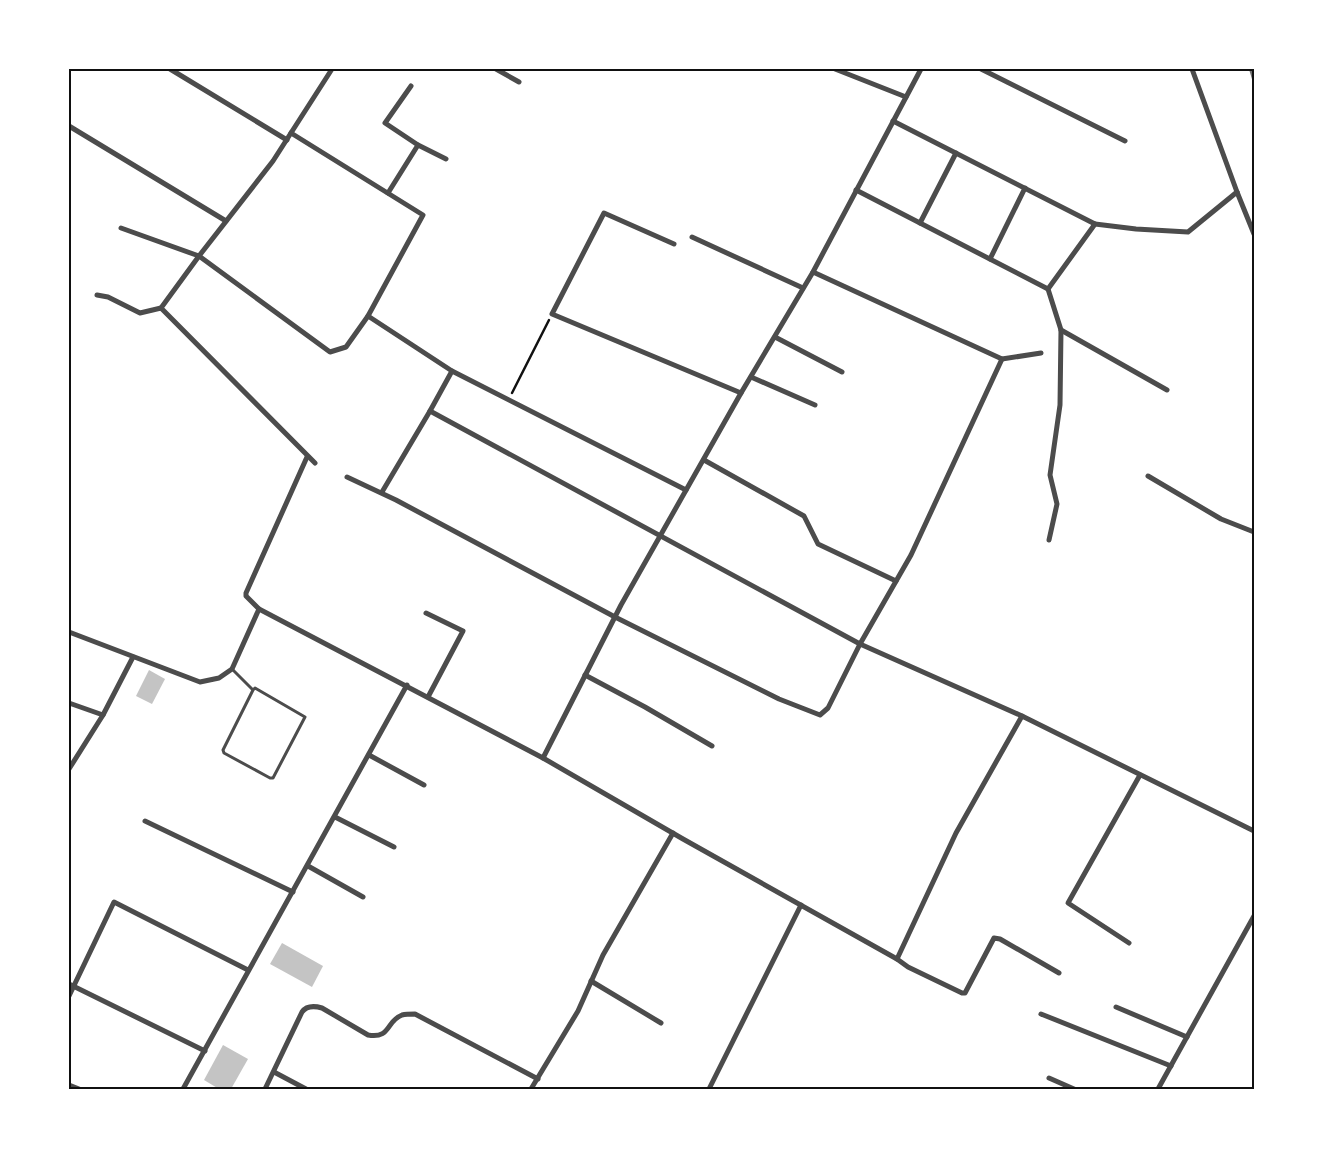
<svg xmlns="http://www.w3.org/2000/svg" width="1323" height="1158" font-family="'DM Sans',sans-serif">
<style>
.building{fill:#c4c4c4}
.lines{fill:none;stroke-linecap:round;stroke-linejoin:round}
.path{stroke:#111;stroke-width:2.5}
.service{stroke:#4c4c4c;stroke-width:3}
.minor{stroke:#4c4c4c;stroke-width:5}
.rail{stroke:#707070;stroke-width:4}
.neatline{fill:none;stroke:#111;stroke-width:2}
</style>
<rect width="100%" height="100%" fill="#fff"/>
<g class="building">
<polygon points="149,670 165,679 152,704 136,696"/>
<polygon points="282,943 323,966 312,987 270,964"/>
<polygon points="223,1045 248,1059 231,1089 219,1089 204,1080"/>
</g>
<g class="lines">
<polyline class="path" points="512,393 549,320"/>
<polyline class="service" points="232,669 253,690 255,688 305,717 273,778 270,778 224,753 223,750 253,690"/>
<g class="minor">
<polyline points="170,69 287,140"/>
<polyline points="496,69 519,82"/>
<polyline points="835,69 906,97"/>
<polyline points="981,69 1125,141"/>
<polyline points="1192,69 1237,192 1254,234"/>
<polyline points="893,121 1095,224"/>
<polyline points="69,126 226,221"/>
<polyline points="291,133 423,215 368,316"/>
<polyline points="418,145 446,159"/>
<polyline points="856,190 1048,289 1061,330 1060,405 1050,475 1057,504 1049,540"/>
<polyline points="388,193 418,145 385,123 411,86"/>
<polyline points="920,223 956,153"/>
<polyline points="121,228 199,256 330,352 346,347 368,316 452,371"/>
<polyline points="692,237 803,288"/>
<polyline points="674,244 604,213 552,314 741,393"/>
<polyline points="990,259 1025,188"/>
<polyline points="813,272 1002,359 1041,353"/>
<polyline points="1048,289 1095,224 1136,229 1188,232 1237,192"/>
<polyline points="97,295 108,297 140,313 161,308"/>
<polyline points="1061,330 1167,390"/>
<polyline points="775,337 842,372"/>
<polyline points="751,377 815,405"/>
<polyline points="430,411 452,371 686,490"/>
<polyline points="704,460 804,516 818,544 896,581"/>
<polyline points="315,463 161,308 199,256 273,161 332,69"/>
<polyline points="1148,476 1221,519 1254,532"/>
<polyline points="347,477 396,500 615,617 779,699 820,715 828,708 860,644 911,555 1002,359"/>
<polyline points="382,492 430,411 860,644 1022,716"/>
<polyline points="259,609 246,596 246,593 307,457"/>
<polyline points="426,613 463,631 428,697"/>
<polyline points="69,632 200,682 219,678 232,669 259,609 543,758 621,605 741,393 813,272 921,69"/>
<polyline points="585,675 645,707 712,746"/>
<polyline points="69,703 103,715"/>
<polyline points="369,755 424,785"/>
<polyline points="543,758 683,839 897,959 956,833 1022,716 1254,831"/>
<polyline points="69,769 103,715 133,657"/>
<polyline points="335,817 394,847"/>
<polyline points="145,821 293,892"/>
<polyline points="308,866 363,897"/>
<polyline points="1129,943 1068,903 1140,775"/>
<polyline points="897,959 908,967 962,993 965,993 994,938 1000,939 1059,973"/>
<polyline points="591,981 661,1023"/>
<polyline points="69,984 205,1051"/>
<polyline points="69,996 114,902 248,970"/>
<polyline points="1116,1007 1187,1037"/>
<polyline points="1041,1014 1171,1066"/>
<polyline points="274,1072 306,1089"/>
<polyline points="1049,1078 1074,1089"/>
<polyline points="69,1085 79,1089"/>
<polyline points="183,1089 407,685"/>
<path d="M 265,1089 L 302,1012 C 307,1005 315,1006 322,1008 L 368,1035 C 391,1039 386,1021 402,1015 C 406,1014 411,1014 415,1014 L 538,1079"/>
<polyline points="531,1089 578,1011 603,955 673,833"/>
<polyline points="709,1089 801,905"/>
<polyline points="1158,1089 1254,916"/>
</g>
<polyline class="rail" points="1251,69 1254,79"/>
</g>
<rect width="1323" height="1158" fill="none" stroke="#ffffff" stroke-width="140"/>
<rect x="70" y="70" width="1183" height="1018" class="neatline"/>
</svg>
